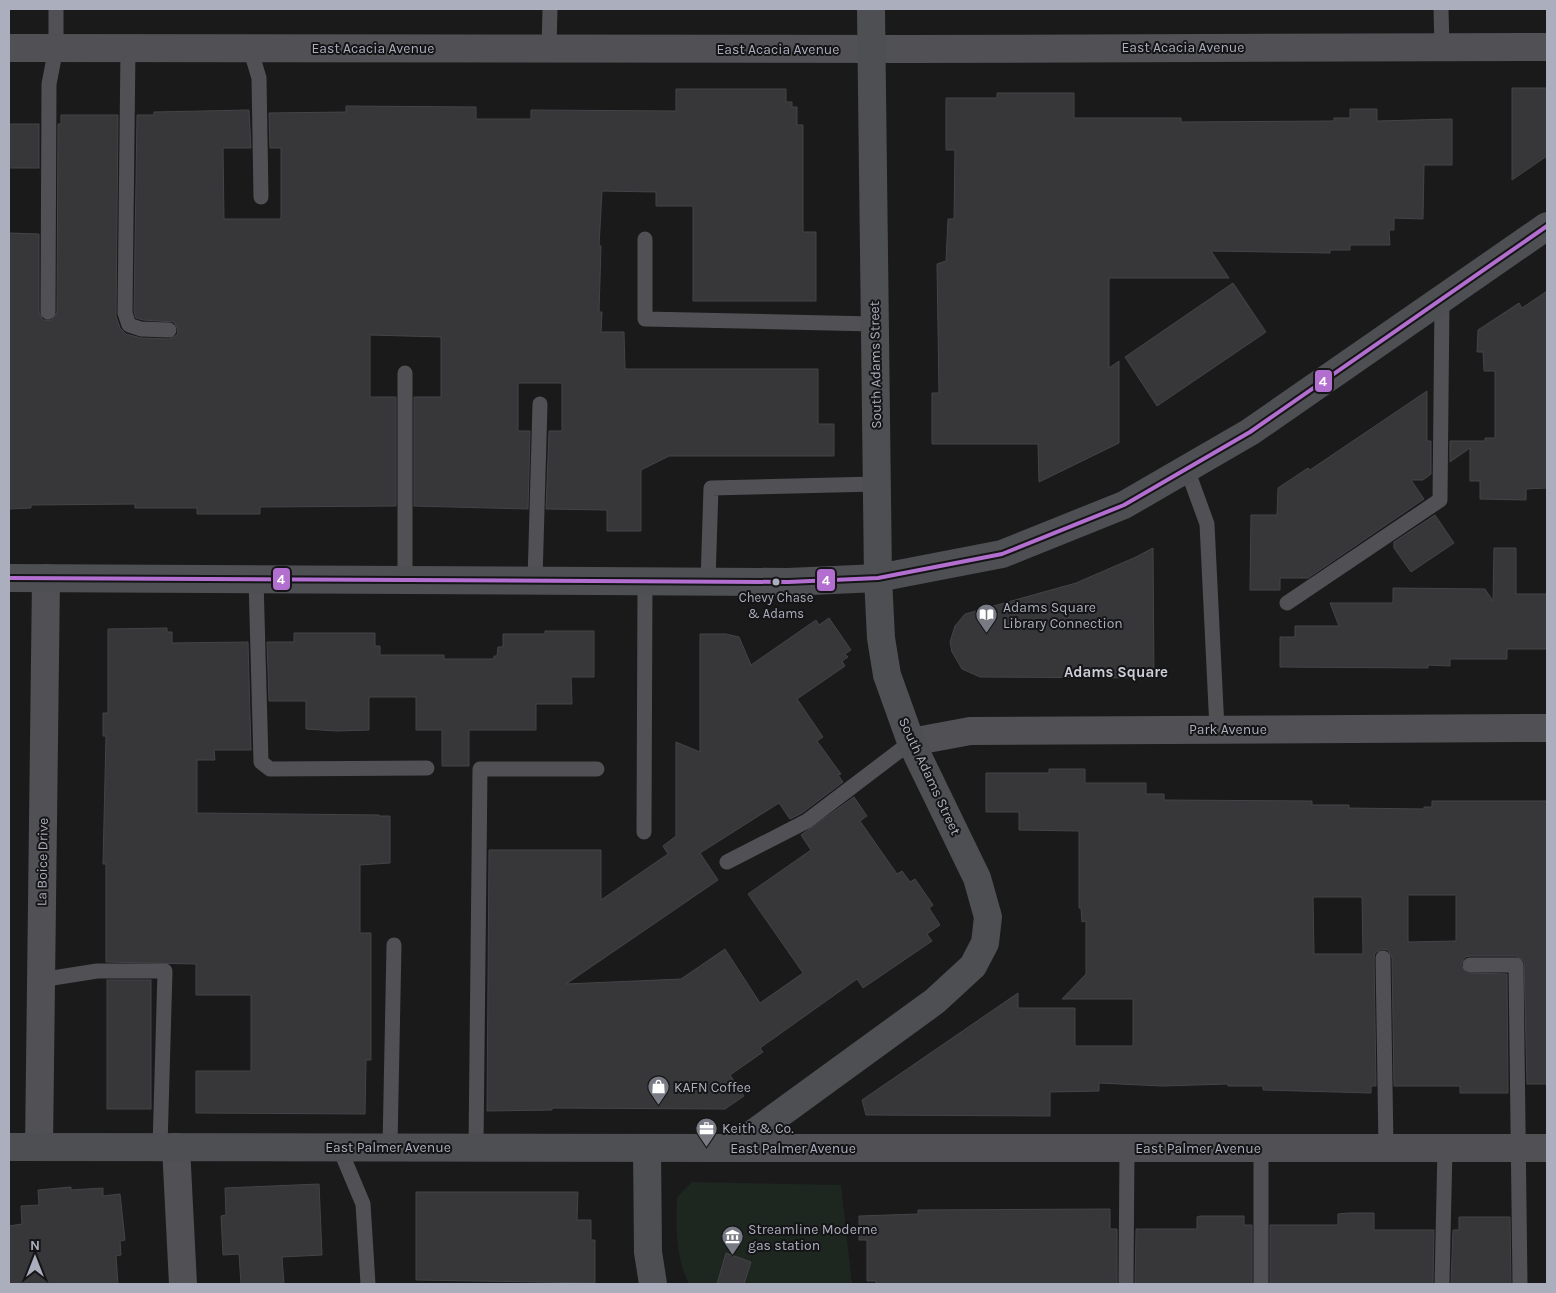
<svg xmlns="http://www.w3.org/2000/svg" width="1556" height="1293" font-family="Karla,sans-serif">
<style>
.green{fill:#1e2620}
.building{fill:#373739;stroke:#434447;fill-rule:evenodd}
.lines{fill:none;stroke-linecap:round;stroke-linejoin:round}
.lane{stroke:#505055;stroke-width:15}
.street{stroke:#505055;stroke-width:28}
.secondary{stroke:#4e4f53;stroke-width:28}
.bus-1-casing{stroke:#151417;stroke-width:8}
.bus-1{stroke:#b36fd0;stroke-width:4}
.bus-dot{fill:#abaebc;stroke:#151417;stroke-width:2}
.labels{text-anchor:middle;stroke-width:4;stroke-linejoin:round;paint-order:stroke}
.bus-label{font-size:13px;fill:#abaebc;stroke:#151417}
.street-label{font-size:14px;fill:#abaebc;stroke:#151417}
.poi-label{font-size:14px;fill:#abaebc;stroke:#151417;text-anchor:start}
.neighbourhood-label{font-size:15px;font-weight:bold;fill:#ccced8;stroke:#151417}
.line-badge{stroke:#151417;stroke-width:2}
.badge-label{font-size:14px;text-anchor:middle;font-weight:bold;fill:#fff}
</style>
<rect width="100%" height="100%" fill="#1a1a1b"/>
<path class="green" d="M 692,1182 L 841,1185 L 852,1284 L 689,1284 C 675,1255 676,1229 677,1197 Z"/>
<g class="building">
<polygon points="1512,88 1547,88 1547,156 1512,180"/>
<polygon points="676,89 786,89 786,102 792,102 792,107 797,107 797,125 803,125 803,232 816,232 816,301 693,301 693,206 656,206 656,192 602,191 599,246 601,246 599,312 602,312 601,332 624,332 625,369 818,369 818,424 834,424 834,456 669,456 641,470 641,531 607,531 607,510 546,509 549,431 562,431 562,383 518,383 518,431 530,431 528,509 414,506 414,397 441,397 441,337 370,335 370,397 396,397 396,506 260,507 260,514 197,514 197,508 135,508 135,504 31,505 31,508 9,509 9,233 39,234 39,312 43,320 52,320 57,312 58,124 61,124 61,115 118,115 116,316 120,328 126,334 141,338 169,339 177,335 178,330 174,322 143,320 136,318 134,312 137,115 154,115 154,112 249,110 251,148 223,148 224,219 281,219 281,148 270,148 269,113 346,112 346,106 476,107 476,119 531,119 531,110 676,111"/>
<polygon points="997,93 1074,93 1074,118 1181,118 1181,122 1334,121 1334,118 1350,118 1350,109 1377,109 1377,121 1452,119 1452,165 1424,165 1423,219 1394,218 1394,230 1389,230 1390,245 1350,245 1350,250 1330,250 1330,253 1211,251 1229,278 1109,278 1109,368 1119,361 1119,443 1039,482 1038,444 932,444 932,393 939,393 937,264 946,261 948,219 954,219 955,150 946,150 946,98 997,98"/>
<rect x="9" y="124" width="30" height="44"/>
<polygon points="1233,283 1266,332 1157,406 1125,357"/>
<polygon points="1547,291 1547,488 1526,489 1526,500 1480,499 1480,481 1470,481 1470,448 1450,462 1450,441 1485,441 1485,438 1495,438 1495,371 1484,371 1483,352 1477,352 1478,330 1519,303 1522,308"/>
<polygon points="1427,391 1427,441 1431,441 1431,474 1423,480 1411,480 1424,499 1308,578 1280,578 1280,590 1250,590 1251,515 1277,515 1278,488 1308,468 1310,470"/>
<polygon points="1435,515 1454,543 1411,572 1394,548 1394,542"/>
<polygon points="1153,548 1154,678 980,677 962,669 952,652 950,642 955,626 965,614 1076,583 1136,557"/>
<polygon points="1494,548 1516,548 1516,594 1547,594 1547,649 1507,649 1507,659 1450,659 1450,666 1428,665 1428,668 1280,667 1280,637 1295,637 1295,626 1339,626 1330,603 1393,603 1393,588 1485,589 1493,601"/>
<polygon points="829,618 851,650 845,654 848,657 842,661 845,666 797,699 823,737 817,741 841,774 838,775 843,782 802,813 790,819 779,803 700,853 718,880 566,984 681,979 725,949 760,1003 803,973 748,894 811,850 801,835 854,797 867,816 860,821 897,874 902,871 910,882 915,879 933,905 929,908 940,925 927,934 932,941 863,988 857,979 760,1048 763,1052 730,1075 744,1096 725,1109 552,1108 552,1110 487,1111 489,850 601,850 601,900 668,854 663,846 676,836 676,742 700,752 700,634 726,634 739,637 751,665 816,620 819,625"/>
<polygon points="167,628 167,632 172,632 172,643 248,642 251,750 214,750 215,760 197,760 197,813 379,815 379,816 390,816 390,863 360,865 360,933 371,933 371,1060 366,1060 365,1114 196,1113 196,1071 251,1071 251,995 196,995 196,964 106,962 106,864 103,864 106,736 103,736 103,713 108,713 108,629"/>
<polygon points="545,631 594,631 594,677 571,677 572,704 536,704 536,730 469,730 469,766 442,766 442,730 416,730 416,697 369,697 369,730 337,731 306,729 306,701 269,701 267,642 294,642 294,633 375,633 375,646 380,646 380,655 444,655 444,659 494,659 494,656 497,656 498,647 503,647 503,634 545,634"/>
<path d="M 1049,769 L 1085,769 L 1085,783 L 1146,783 L 1146,794 L 1164,794 L 1164,800 L 1312,801 L 1312,805 L 1349,805 L 1349,808 L 1424,809 L 1424,807 L 1432,807 L 1432,801 L 1547,801 L 1547,1084 L 1527,1084 L 1524,961 L 1516,956 L 1470,956 L 1465,957 L 1461,965 L 1466,973 L 1507,974 L 1508,1093 L 1460,1093 L 1460,1086 L 1394,1086 L 1392,958 L 1388,950 L 1382,949 L 1375,953 L 1374,958 L 1376,1086 L 1371,1086 L 1371,1093 L 1263,1090 L 1263,1086 L 1228,1086 L 1228,1084 L 1162,1086 L 1099,1083 L 1099,1091 L 1050,1092 L 1050,1116 L 866,1115 L 862,1100 L 1018,993 L 1018,1008 L 1075,1008 L 1075,1046 L 1133,1046 L 1133,999 L 1062,999 L 1086,974 L 1086,921 L 1082,922 L 1081,908 L 1079,908 L 1079,831 L 1019,830 L 1019,812 L 986,812 L 986,773 L 1049,773 ZM 1408,895 L 1456,895 L 1456,941 L 1408,942 ZM 1313,897 L 1362,897 L 1363,954 L 1314,954 Z"/>
<rect x="107" y="980" width="44" height="129"/>
<polygon points="319,1184 322,1255 282,1257 284,1284 241,1284 239,1254 223,1255 221,1216 226,1215 225,1188"/>
<polygon points="71,1187 71,1190 103,1188 103,1196 120,1194 125,1240 120,1241 121,1255 116,1256 118,1284 9,1284 9,1226 22,1224 21,1206 39,1205 38,1190"/>
<polygon points="416,1192 578,1192 577,1220 591,1220 591,1240 595,1240 595,1283 416,1280"/>
<polygon points="1110,1209 1110,1229 1117,1229 1117,1284 876,1284 876,1281 867,1281 867,1240 859,1240 859,1216 918,1214 918,1210"/>
<polygon points="1348,1213 1374,1213 1374,1230 1434,1230 1433,1284 1270,1284 1270,1225 1338,1225 1338,1214"/>
<polygon points="1200,1216 1244,1216 1244,1225 1252,1225 1252,1284 1135,1284 1136,1229 1197,1229 1197,1217"/>
<polygon points="1459,1217 1510,1217 1511,1284 1451,1284 1453,1230 1459,1230"/>
<polygon points="726,1253 751,1262 744,1284 717,1284"/>
</g>
<g class="lines">
<g class="lane">
<polyline points="1441,9 1442,46"/>
<polyline points="128,48 125,313 129,325 141,329 169,330"/>
<polyline points="250,48 259,78 261,197"/>
<polyline points="549,48 550,9"/>
<polyline points="645,239 645,319 874,324"/>
<polyline points="48,312 49,84 56,48 56,9"/>
<polyline points="405,373 405,580"/>
<polyline points="1187,469 1207,524 1217,729"/>
<polyline points="256,579 261,762 270,769 427,768"/>
<polyline points="535,580 540,404"/>
<polyline points="708,581 711,488 876,484"/>
<polyline points="1287,603 1440,500 1442,300"/>
<polyline points="644,832 645,581"/>
<polyline points="727,862 807,821 911,742"/>
<polyline points="1383,958 1386,1148"/>
<polyline points="1470,965 1516,965 1520,1284"/>
<polyline points="40,980 97,971 165,971 160,1147"/>
<polyline points="339,1147 363,1204 368,1284"/>
<polyline points="390,1147 394,945"/>
<polyline points="476,1147 480,769 597,769"/>
<polyline points="1126,1284 1127,1148"/>
<polyline points="1261,1284 1261,1148"/>
<polyline points="1442,1284 1445,1148"/>
</g>
<g class="street">
<polyline points="9,48 910,49 1547,47"/>
<polyline points="911,742 970,731 1547,728"/>
<polyline points="39,1147 46,578"/>
<polyline points="176,1147 183,1284"/>
<polyline points="733,1148 1547,1148"/>
</g>
<g class="secondary">
<polyline points="9,578 788,582 878,578 1002,554 1124,505 1250,432 1547,226"/>
<polyline points="9,1147 733,1148 935,1001 973,966 985,943 988,917 977,878 911,742 887,675 881,638 878,578 871,9"/>
<polyline points="647,1148 648,1252 653,1284"/>
</g>
<defs>
<polyline id="bus-1" points="9,578 788,582 878,578 1002,554 1124,505 1250,432 1547,226"/>
</defs>
<use href="#bus-1" class="bus-1-casing"/>
<use href="#bus-1" class="bus-1"/>
</g>
<defs>
<symbol id="library-pin" viewBox="-11 -11 22 30"><path d="M0 17L-7.5 6A9.5 9.5 0 1 1 7.5 6Z" fill="#787a84" stroke="#151417"/><path d="M-6-4Q-3-5.5-.7-3.5V5Q-3 3-6 4ZM6-4Q3-5.5 .7-3.5V5Q3 3 6 4Z" fill="#fff"/></symbol>
<symbol id="shop-pin" viewBox="-11 -11 22 30"><path d="M0 17L-7.5 6A9.5 9.5 0 1 1 7.5 6Z" fill="#787a84" stroke="#151417"/><path d="M-5-2.5h2.3a2.7 3.5 0 0 1 5.4 0H5L5.5 6h-11ZM-1.5-2.5h3a1.5 2.3 0 0 0-3 0Z" fill="#fff"/></symbol>
<symbol id="office-pin" viewBox="-11 -11 22 30"><path d="M0 17L-7.5 6A9.5 9.5 0 1 1 7.5 6Z" fill="#787a84" stroke="#151417"/><path d="M-6-3h4V-5.5h4V-3h4V5H-6ZM-1-4.5V-3h2v-1.5ZM-6 0V1H6V0Z" fill="#fff"/></symbol>
<symbol id="museum-pin" viewBox="-11 -11 22 30"><path d="M0 17L-7.5 6A9.5 9.5 0 1 1 7.5 6Z" fill="#787a84" stroke="#151417"/><path d="M0-6L6-3V-2H-6V-3ZM-5-1h2V3h-2ZM-1-1h2V3h-2ZM3-1h2V3H3ZM-6 4H6V6H-6Z" fill="#fff"/></symbol>
</defs>
<g fill-rule="evenodd">
<use href="#library-pin" x="974" y="602" width="25" height="34"/>
<use href="#shop-pin" x="646" y="1074" width="25" height="34"/>
<use href="#office-pin" x="694" y="1116" width="25" height="34"/>
<use href="#museum-pin" x="720" y="1224" width="25" height="34"/>
</g>
<circle class="bus-dot" cx="776" cy="582" r="4.5"/>
<g class="labels">
<g class="bus-label">
<text x="776" y="602">Chevy Chase<tspan x="776" dy="16">&amp; Adams</tspan></text>
</g>
<g class="street-label">
<text x="1183" y="52">East Acacia Avenue</text>
<text x="373" y="53">East Acacia Avenue</text>
<text x="778" y="54">East Acacia Avenue</text>
<text transform="translate(875 365) rotate(-91)" y="5">South Adams Street</text>
<text x="1228" y="734">Park Avenue</text>
<text transform="translate(930 776) rotate(65)" y="5">South Adams Street</text>
<text transform="translate(42 862) rotate(-89)" y="5">La Boice Drive</text>
<text x="388" y="1152">East Palmer Avenue</text>
<text x="793" y="1153">East Palmer Avenue</text>
<text x="1198" y="1153">East Palmer Avenue</text>
</g>
<g class="poi-label">
<text x="1003" y="612">Adams Square<tspan x="1003" dy="16">Library Connection</tspan></text>
<text x="674" y="1092">KAFN Coffee</text>
<text x="722" y="1133">Keith &amp; Co.</text>
<text x="748" y="1234">Streamline Moderne<tspan x="748" dy="16">gas station</tspan></text>
</g>
<g class="neighbourhood-label">
<text x="1116" y="677">Adams Square</text>
</g>
</g>
<g class="line-badge">
<rect x="1314" y="369" width="19" height="24" rx="5" fill="#b36fd0"/>
<rect x="272" y="567" width="19" height="24" rx="5" fill="#b36fd0"/>
<rect x="816" y="568" width="20" height="24" rx="5" fill="#b36fd0"/>
</g>
<g class="badge-label">
<text x="1323" y="386">4</text>
<text x="281" y="584">4</text>
<text x="826" y="585">4</text>
</g>
<rect width="1556" height="1293" fill="none" stroke="#abaebc" stroke-width="20"/>
<g transform="translate(35 1258)" stroke="#151417" stroke-width="4" paint-order="stroke">
<path d="M0-4L9 19L0 12L-9 19Z" fill="#abaebc"/>
<text y="-8" font-size="14" font-weight="bold" text-anchor="middle" fill="#abaebc">N</text>
</g>
</svg>
